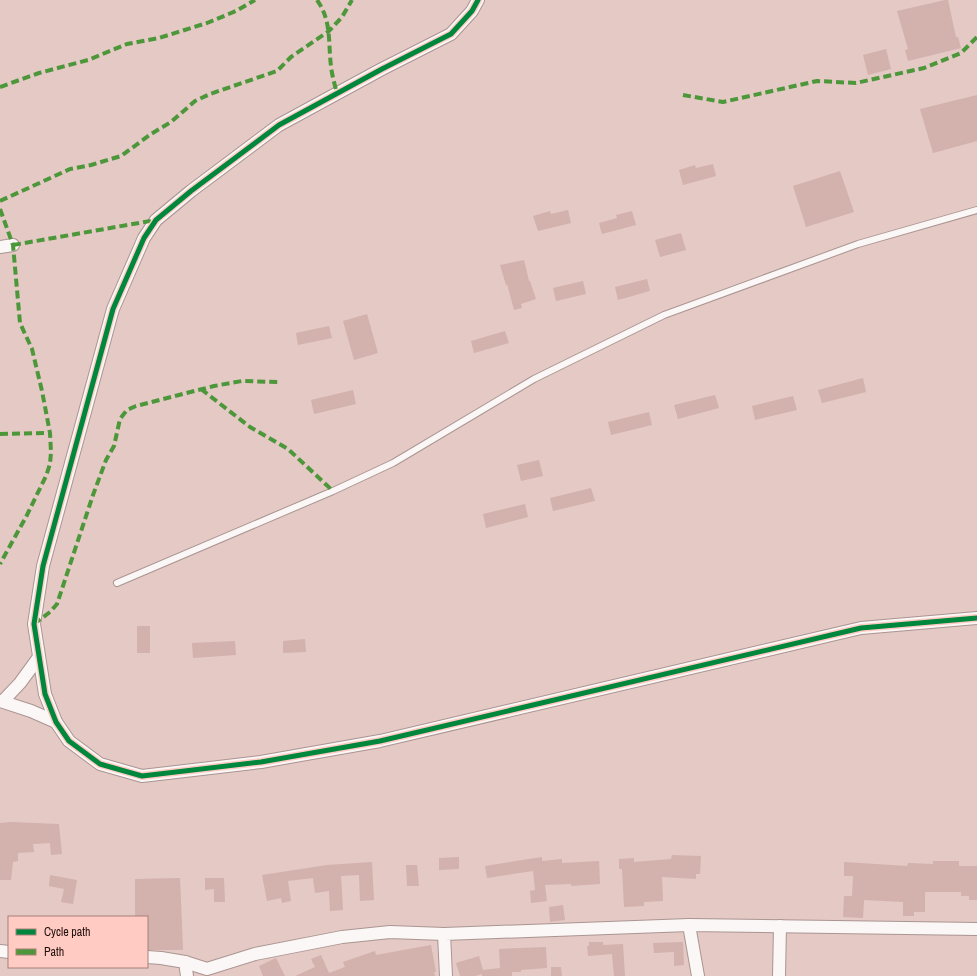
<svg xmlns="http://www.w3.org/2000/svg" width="977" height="976" font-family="'Archivo Narrow',sans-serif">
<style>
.building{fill:#d3b1ac}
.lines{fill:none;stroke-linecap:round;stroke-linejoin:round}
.service-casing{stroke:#aa9592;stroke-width:8}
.minor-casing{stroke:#aa9592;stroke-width:14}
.service{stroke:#fbf7f6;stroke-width:6}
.minor{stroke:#fbf7f6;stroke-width:12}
.quiet{stroke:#4d973b;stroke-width:4;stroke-dasharray:8 4;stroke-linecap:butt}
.cycleway-casing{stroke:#ffcbc3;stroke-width:8}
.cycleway{stroke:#00873e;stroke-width:5}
</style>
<rect width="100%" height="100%" fill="#e4c9c4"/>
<g class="building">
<polygon points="945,0 948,0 956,37 958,37 961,48 908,61 905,50 908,49 897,11"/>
<polygon points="886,49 891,69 868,75 863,55"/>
<polygon points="977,95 977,141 933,153 920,109"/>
<polygon points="713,164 716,176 683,185 679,170 695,165 696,168"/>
<polygon points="840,171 854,212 806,227 793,186"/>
<polygon points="568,210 571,223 538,231 533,216 550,211 551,214"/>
<polygon points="632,211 636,225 602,234 599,223 617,218 616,215"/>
<polygon points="681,233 686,250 660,257 655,240"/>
<polygon points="524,260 529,281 530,281 536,299 521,304 522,308 514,310 507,284 506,285 500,265"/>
<polygon points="647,279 650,291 618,300 615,287"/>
<polygon points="583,281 586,294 556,301 553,288"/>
<polygon points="367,314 378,353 354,360 343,321"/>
<polygon points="329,326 332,338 298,345 296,333"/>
<polygon points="505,331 509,343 474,353 471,341"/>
<polygon points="863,378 866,392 822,403 818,390"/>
<polygon points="353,390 356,404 314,414 311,400"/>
<polygon points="715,395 719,408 678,419 674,405"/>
<polygon points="793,396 797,410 755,420 752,406"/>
<polygon points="649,412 652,425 611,435 608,422"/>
<polygon points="539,460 543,476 521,481 517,465"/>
<polygon points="591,488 595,501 553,511 550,498"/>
<polygon points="525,504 528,517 486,528 483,514"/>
<rect x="137" y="626" width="13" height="27"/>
<polygon points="305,639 306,652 283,653 283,641"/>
<polygon points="235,641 236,655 193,658 192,643"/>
<polygon points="11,822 59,824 62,854 51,855 50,843 33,844 34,852 18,853 18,861 13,862 11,880 0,880 0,823"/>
<polygon points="672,855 701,856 700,874 696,874 696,879 662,877 663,901 644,902 644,906 624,907 622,869 619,869 619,859 634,858 634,862 671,859"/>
<polygon points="459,857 459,869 439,870 439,858"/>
<polygon points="542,857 542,861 562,859 562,863 599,861 600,884 571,886 571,884 545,885 547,901 531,903 530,891 535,890 533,871 487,878 485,866"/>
<polygon points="933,861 959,861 959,866 977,866 977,900 969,900 969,896 961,896 961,892 925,892 925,912 914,912 914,916 903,916 903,902 864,900 863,918 843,917 844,896 852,896 853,876 844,876 844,862 907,866 908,863 933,864"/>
<polygon points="372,862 374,900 360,901 359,875 341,876 343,910 330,911 329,891 315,893 313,878 288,881 291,901 282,903 281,898 267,901 262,875 327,865"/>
<polygon points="406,865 417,865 419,886 407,886"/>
<polygon points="50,875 77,880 73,904 61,902 64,889 49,886"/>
<polygon points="180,878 183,950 147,950 147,917 135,917 135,879"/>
<polygon points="205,878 224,878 225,902 214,902 214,889 205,890"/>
<polygon points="563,905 565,920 550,922 549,907"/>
<polygon points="589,942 603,942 603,945 623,944 625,976 614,976 612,954 588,956 587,946 589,946"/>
<polygon points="683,942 684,965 674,966 674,952 654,953 653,943"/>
<polygon points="431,945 436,972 434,972 435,976 295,976 315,967 311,959 321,955 329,973 345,967 343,962 375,951 376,955"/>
<polygon points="546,947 547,968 521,970 521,972 512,972 512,976 482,976 482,974 475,976 460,976 456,963 479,956 483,970 500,968 499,949"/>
<polygon points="276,958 285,976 263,976 259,966"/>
<polygon points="551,967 561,967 562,976 551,976"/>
</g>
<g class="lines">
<defs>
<polyline id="service" points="117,583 333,491 393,463 534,379 664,315 858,244 977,210"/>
<g id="minor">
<polyline points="478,0 472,11 451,34 382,69 279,125 191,191 156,220 144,238 113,309 43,566 34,624 45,694 56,722 69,741 100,764 142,776 261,762 380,741 861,628 977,618"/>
<polyline points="0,247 13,245"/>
<polyline points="0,701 31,711 56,722"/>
<polyline points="3,701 20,683 39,657"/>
<polyline points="689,925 698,976"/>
<polyline points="0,951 9,952"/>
<polyline points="147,957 161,958 185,962 187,976"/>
<polyline points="185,962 207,969 255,954 342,937 390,932 444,934"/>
<polyline points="446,976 444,934 689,925 977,929"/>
<polyline points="779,976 780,926"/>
</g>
</defs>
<use href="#service" class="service-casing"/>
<use href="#minor" class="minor-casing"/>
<use href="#service" class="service"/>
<use href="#minor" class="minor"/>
<g class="quiet">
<path d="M 317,0 C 332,21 328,43 331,66 C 332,76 335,85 337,94"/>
<polyline points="0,87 39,73 88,60 127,44 159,38 207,23 236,11 255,0"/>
<polyline points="683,95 723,102 817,81 856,83 924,68 961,53 977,37"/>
<polyline points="0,201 70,169 91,165 121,156 151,134 171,122 195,101 210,94 277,71 291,57 329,31 342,17 352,0"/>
<polyline points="0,209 13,245 20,323 32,349 42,391 50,433 51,452 50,464 46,476 26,517 0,564"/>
<polyline points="13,245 156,220"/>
<polyline points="201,389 250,427 288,449 333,491"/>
<polyline points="0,434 50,433"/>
<polyline points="34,624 50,612 57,604 93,495 106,460 114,446 120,419 127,410 136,406 214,386 242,381 278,382"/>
</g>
<defs>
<polyline id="cycleway" points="478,0 472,11 451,34 382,69 279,125 191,191 156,220 144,238 113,309 43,566 34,624 45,694 56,722 69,741 100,764 142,776 261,762 380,741 861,628 977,618"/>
</defs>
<use href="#cycleway" class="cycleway-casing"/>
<use href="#cycleway" class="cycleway"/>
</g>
<rect x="8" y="916" width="140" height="52" fill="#ffcbc3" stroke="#a6807a"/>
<rect x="16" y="929" width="20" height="6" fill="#00873e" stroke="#a6807a"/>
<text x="44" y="936" font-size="12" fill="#200f0c">Cycle path</text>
<rect x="16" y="949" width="20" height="6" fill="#4d973b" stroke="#a6807a"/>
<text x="44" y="956" font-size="12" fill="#200f0c">Path</text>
</svg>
